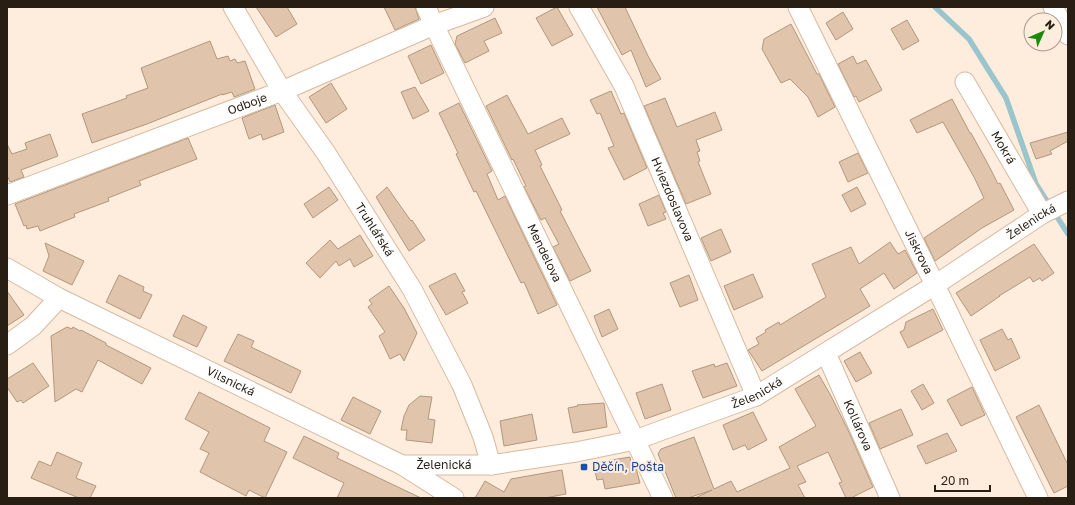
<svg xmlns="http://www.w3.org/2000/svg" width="1075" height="505" font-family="'Golos Text',sans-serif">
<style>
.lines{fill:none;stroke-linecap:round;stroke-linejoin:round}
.stream{stroke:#9ac5cc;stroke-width:5.5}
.building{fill:#e0c5ac;stroke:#b1977d}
.minor-casing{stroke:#d6baa0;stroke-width:21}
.minor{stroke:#fff;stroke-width:19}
.transit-dot{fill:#1a4fb4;stroke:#feeddd;stroke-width:1.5}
.labels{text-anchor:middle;stroke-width:4;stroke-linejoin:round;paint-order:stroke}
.street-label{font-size:12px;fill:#281e14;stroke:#feeddd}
.transit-label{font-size:12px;fill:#164399;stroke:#feeddd;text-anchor:start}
</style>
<rect width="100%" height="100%" fill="#feeddd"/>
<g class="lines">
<polyline class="stream" points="935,7 969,39 1006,98 1036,184 1068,234"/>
</g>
<g class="building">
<polygon points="256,7 287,7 297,24 276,37"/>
<polygon points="384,7 415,7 419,19 395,30"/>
<polygon points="557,7 573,35 552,46 536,18"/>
<polygon points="597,7 625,7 648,56 661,79 646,87 631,50 622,55"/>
<polygon points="843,12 853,29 836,40 826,23"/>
<polygon points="495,18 502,33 484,41 489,51 465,63 455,44 457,36"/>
<polygon points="907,20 919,41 903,50 891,29"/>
<polygon points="791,24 817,74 819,74 835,107 818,117 808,97 790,79 781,83 762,49 764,39"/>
<polygon points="210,41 217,59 228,56 230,61 235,59 237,63 245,61 255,89 234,97 232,92 222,95 222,94 147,124 92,143 82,114 127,98 126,96 148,88 141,68"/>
<polygon points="431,45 444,73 421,84 408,56"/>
<polygon points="853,56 857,64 866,60 882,90 859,102 856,96 854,97 838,64"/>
<polygon points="331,83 347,109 326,123 309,97"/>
<polygon points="415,87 429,111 413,119 401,92"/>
<polygon points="611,91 621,114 624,113 647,168 624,180 608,148 614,146 600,113 597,114 590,100"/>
<polygon points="507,95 528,134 562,118 570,134 535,150 542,165 540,166 562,210 560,211 591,271 570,281 553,247 559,244 545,218 541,220 524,187 526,186 513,159 512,160 486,106"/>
<polygon points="665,98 677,127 715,112 722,130 696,140 700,151 697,152 700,161 698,162 711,194 686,204 644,106"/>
<polygon points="952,99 970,133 971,133 990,168 998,184 1000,183 1014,210 982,228 935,261 924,238 984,198 974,177 943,122 917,133 910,120"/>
<polygon points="459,103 492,171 487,174 498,200 505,196 557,305 538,314 524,282 521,283 476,191 474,192 456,154 458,153 439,113"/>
<polygon points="275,105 284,132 263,140 261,134 249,139 242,118"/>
<polygon points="1068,132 1068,141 1050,151 1052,154 1036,159 1030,143"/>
<polygon points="50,134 58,156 21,170 24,177 10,182 7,175 7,144 12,154 27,149 25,143"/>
<polygon points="188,138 197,159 139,181 141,185 108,198 109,201 74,214 75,217 40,231 38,226 27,229 26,225 24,226 15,204"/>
<polygon points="858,153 868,173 848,182 839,162"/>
<polygon points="329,187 338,200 313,218 304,204"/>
<polygon points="387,187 411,221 412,220 425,240 409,251 376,197"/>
<polygon points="857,187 866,204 851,212 842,195"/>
<polygon points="659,195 666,212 663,213 666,219 648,226 639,204"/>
<polygon points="721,229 731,252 711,261 701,238"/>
<polygon points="360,235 373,256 354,267 350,259 339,266 336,261 320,278 306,263 330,240 338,249"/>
<polygon points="890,242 898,254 905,250 917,273 894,289 884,273 860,289 870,306 762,371 748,350 759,344 756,338 766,332 765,330 779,322 780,325 826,297 812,264 851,247 859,264"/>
<polygon points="45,243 84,261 72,285 43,271 49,256"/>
<polygon points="1034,244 1054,273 1042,281 1040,278 1033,282 1030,277 999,296 1000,296 971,316 956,293"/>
<polygon points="455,273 465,291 462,292 468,303 446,315 429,286"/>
<polygon points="753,274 763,297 734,310 724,286"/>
<polygon points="119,275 144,287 143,291 152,295 140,319 106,302"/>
<polygon points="689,275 698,300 680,307 670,283"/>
<polygon points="389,286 404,308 417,333 404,361 400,354 390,359 379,336 385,332 368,307 372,304 369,300"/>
<polygon points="7,291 24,315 7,326"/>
<polygon points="609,309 618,329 602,337 594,316"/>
<polygon points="933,309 943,330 908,348 900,332 904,330 906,322"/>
<polygon points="183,315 207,327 197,347 173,336"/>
<polygon points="67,327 72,329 73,327 80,331 81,330 106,343 106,345 151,368 142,384 98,360 82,392 76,389 55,402 51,336"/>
<polygon points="1002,329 1008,340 1011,338 1020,358 995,371 980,340"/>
<polygon points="238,334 254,341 251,347 301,371 291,393 224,361"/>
<polygon points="860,352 872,373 856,382 844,361"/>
<polygon points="33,363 49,386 23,403 21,400 17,402 7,387 7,379"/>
<polygon points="727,363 737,386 703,398 692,371 714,364 715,367"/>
<polygon points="819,375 831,396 849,432 873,487 851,498 846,498 839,483 842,482 828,452 797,466 806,482 798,485 805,498 695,498 712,490 688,498 676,498 658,454 661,449 694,437 714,489 731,481 737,492 790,468 779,447 816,426 795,389"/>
<polygon points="662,384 671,410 645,419 636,393"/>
<polygon points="923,384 934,403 922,410 911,391"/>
<polygon points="972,387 985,415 961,426 947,400"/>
<polygon points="199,392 270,428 264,441 287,452 265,498 249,490 246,496 200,472 209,453 200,449 209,432 185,419"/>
<polygon points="420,396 432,397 428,419 435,420 432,443 406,440 407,430 401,430 404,416 409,405"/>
<polygon points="353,397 381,411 370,434 341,420"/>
<polygon points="604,403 607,427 573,433 568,408 578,406 577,405"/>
<polygon points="1039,405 1068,465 1068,486 1054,493 1016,417"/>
<polygon points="901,409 913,435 880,449 869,423"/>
<polygon points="753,412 767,440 748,450 745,445 733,450 723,425"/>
<polygon points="532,414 537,440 504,446 500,421"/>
<polygon points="947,433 957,451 926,464 917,446"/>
<polygon points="304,436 339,453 337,458 421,498 337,498 344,483 293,458"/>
<polygon points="57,452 82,463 76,478 96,486 90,498 79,498 31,478 39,461 51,466"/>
<polygon points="630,457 632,468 636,468 640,483 605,489 603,479 597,480 594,466 600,465 600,462"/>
<polygon points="562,470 566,494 545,498 475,498 485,481 504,492 511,479"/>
</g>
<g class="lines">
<defs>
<g id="minor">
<path id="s1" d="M 233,7 L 282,91 L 326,153 L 412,289 L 462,385 L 483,437 L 491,465"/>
<path id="s2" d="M 426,7 L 434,25 L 663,498"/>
<path id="s3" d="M 579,7 L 624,86 L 756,396"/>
<path id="s4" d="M 798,7 L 935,285 L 1038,498"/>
<polyline points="1053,7 1068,35"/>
<path id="s5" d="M 965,82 L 1042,214"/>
<path id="s6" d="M 7,195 L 282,91 L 434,25 L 484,7"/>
<path id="s7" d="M 7,268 L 59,298 L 402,465 L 454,498"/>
<polyline points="7,345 33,326 59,298"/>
<path id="s8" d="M 826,353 L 890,498"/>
<path id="s9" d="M 402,465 L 491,465 L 576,452 L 635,440 L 756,396 L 935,285 L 1042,214 L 1068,201"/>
</g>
</defs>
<use href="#minor" class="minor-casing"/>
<use href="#minor" class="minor"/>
</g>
<rect class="transit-dot" x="580" y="463" width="8" height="8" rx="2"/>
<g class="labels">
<g class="street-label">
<text dy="4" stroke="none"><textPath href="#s6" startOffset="257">Odboje</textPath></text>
<text dy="4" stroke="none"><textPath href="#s5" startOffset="76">Mokrá</textPath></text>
<text dy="4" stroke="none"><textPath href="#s3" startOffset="214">Hviezdoslavova</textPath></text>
<text dy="4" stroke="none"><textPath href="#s9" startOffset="690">Želenická</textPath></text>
<text dy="4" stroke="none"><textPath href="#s1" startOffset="264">Truhlářská</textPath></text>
<text dy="4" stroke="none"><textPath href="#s4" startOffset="273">Jiskrova</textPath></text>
<text dy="4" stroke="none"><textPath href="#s2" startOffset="273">Mendelova</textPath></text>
<text dy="4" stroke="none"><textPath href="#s7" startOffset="251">Vilsnická</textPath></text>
<text dy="4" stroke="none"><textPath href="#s9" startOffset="366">Želenická</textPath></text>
<text dy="4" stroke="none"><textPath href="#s8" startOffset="79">Kollárova</textPath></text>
<text dy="4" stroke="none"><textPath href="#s9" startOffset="42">Želenická</textPath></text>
</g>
<g class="transit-label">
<text x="592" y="471">Děčín, Pošta</text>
</g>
</g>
<rect width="1075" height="505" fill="none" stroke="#281e14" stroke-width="16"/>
<g transform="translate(1043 32) rotate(45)"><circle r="19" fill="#feeddd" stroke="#a89a8d"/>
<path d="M0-3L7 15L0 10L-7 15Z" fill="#1b8a0b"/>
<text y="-6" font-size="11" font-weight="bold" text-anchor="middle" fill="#281e14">N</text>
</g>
<path d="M935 485v6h55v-6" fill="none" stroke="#281e14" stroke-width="2"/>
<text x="941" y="485" font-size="12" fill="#281e14" stroke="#feeddd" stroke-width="3" paint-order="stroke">20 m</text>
</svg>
